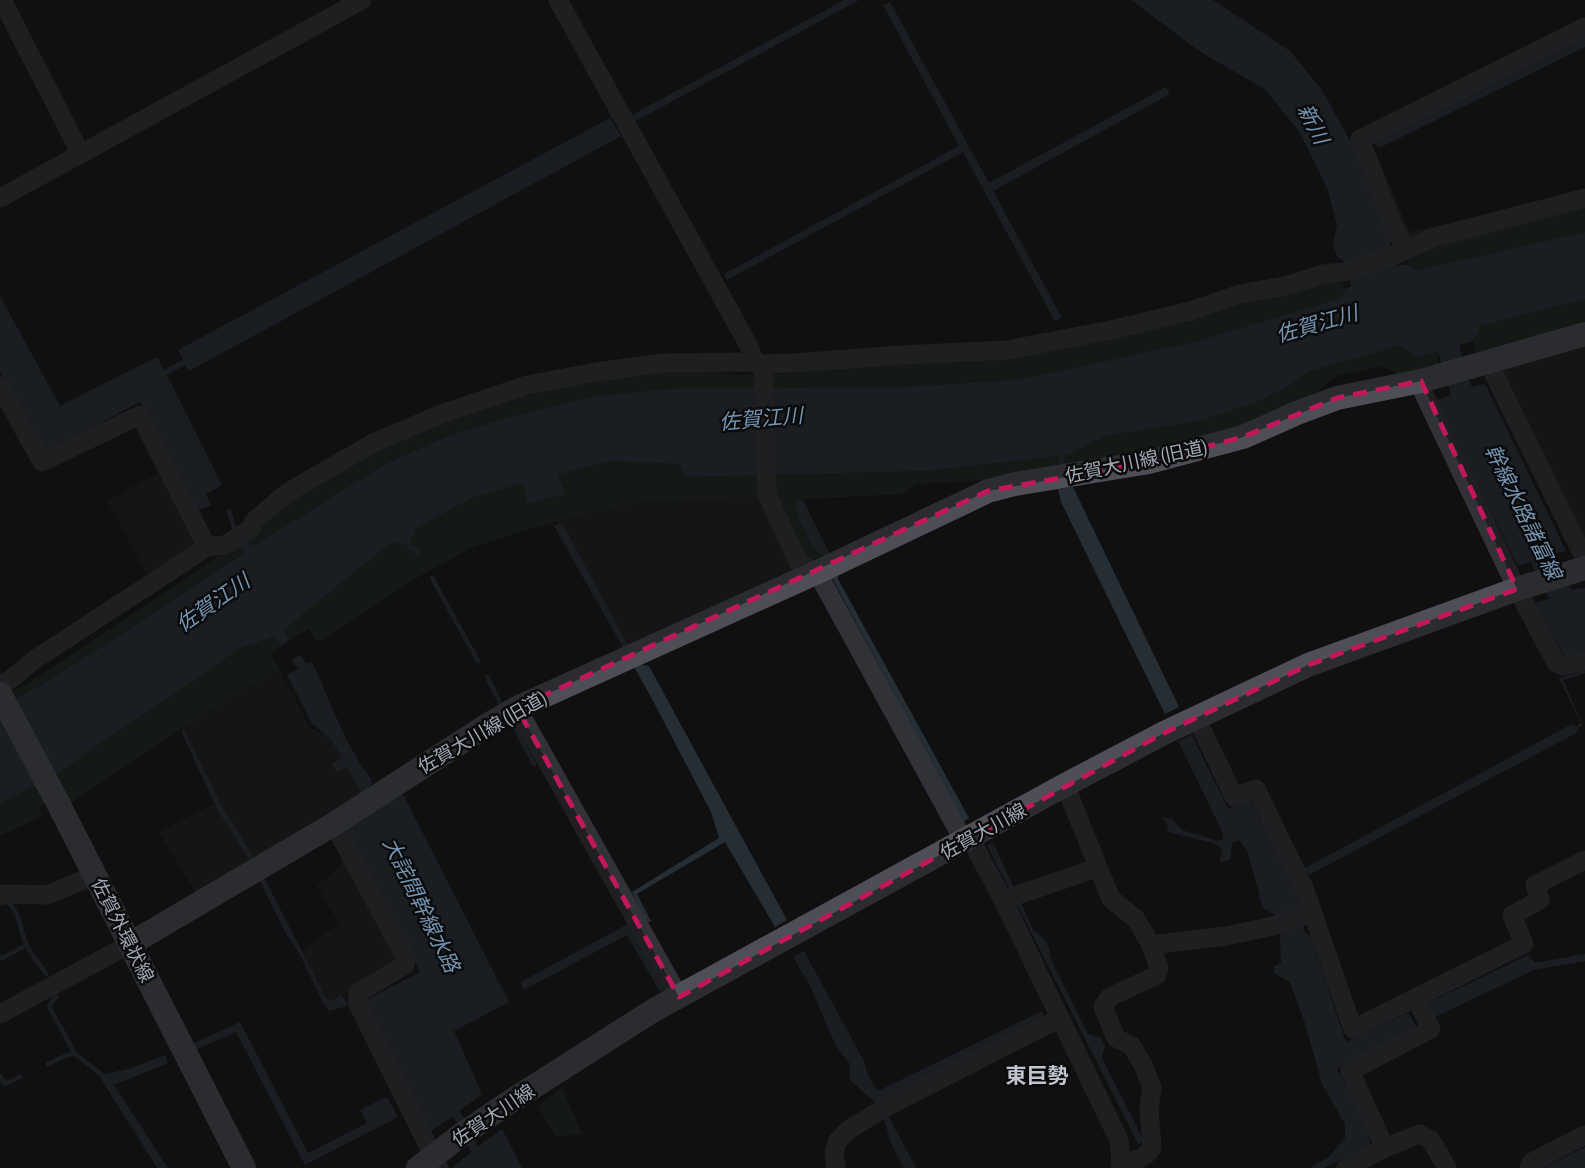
<svg xmlns="http://www.w3.org/2000/svg" width="1585" height="1168" font-family="'Asap Condensed','Noto Sans JP',sans-serif">
<style>
.built{fill:#1c1c1e}
.green{fill:#1c241d}
.water{fill:#262e35}
.lines{fill:none;stroke-linecap:round;stroke-linejoin:round}
.stream{stroke:#262e35;stroke-width:4.5}
.minor{stroke:#313237;stroke-width:19}
.major{stroke:#4d4e56;stroke-width:24}
.marked{fill:none;stroke:#c2185b;stroke-width:5;stroke-dasharray:14 9;stroke-linejoin:round}
.labels{text-anchor:middle;stroke-width:5;stroke-linejoin:round;paint-order:stroke}
.street-label{font-size:19px;fill:#a0a6b3;stroke:#0b0b0c}
.water-label{font-size:21px;font-style:italic;fill:#7493b1;stroke:#0b0b0c}
.neighbourhood-label{font-size:21px;font-weight:bold;fill:#c1c5cf;stroke:#0b0b0c}
</style>
<rect width="100%" height="100%" fill="#101011"/>
<g class="built">
<polygon points="1585,341 1585,547 1494,366"/>
<polygon points="163,471 199,545 149,579 107,500"/>
<polygon points="760,498 794,572 628,651 556,521 646,501"/>
<polygon points="279,668 311,729 332,736 366,795 199,898 159,832 216,803 182,728"/>
<polygon points="347,860 400,966 326,1004 301,952 339,923 317,886"/>
</g>
<g class="green">
<polygon points="1354,148 1376,153 1409,232 1585,194 1585,232 1418,270 1406,265 1413,249"/>
<polygon points="1341,278 1345,289 1342,298 1197,341 1019,380 903,387 770,389 598,396 535,410 453,434 385,464 254,546 242,545 244,552 72,666 0,709 0,698 25,685 257,531 290,496 375,448 528,389 686,368 741,375 797,373 829,365 1110,339"/>
<polygon points="1585,299 1585,327 1478,359 1473,341 1481,326"/>
<polygon points="1399,346 1418,357 1438,351 1438,370 1402,377 1384,366 1336,376 1303,403 1246,430 1008,479 916,484 902,494 805,499 796,502 814,548 823,556 803,563 760,498 646,501 556,521 473,547 423,574 318,642 309,629 289,640 282,630 391,541 473,497 523,483 529,503 566,493 557,475 611,461 680,464 686,477 925,471 1061,456 1072,453 1104,436 1199,421 1256,402 1291,385 1307,372"/>
<polygon points="274,636 281,646 271,655 279,668 182,728 71,803 65,793 39,807 42,816 0,836 0,804 55,775 239,649"/>
<polygon points="562,1088 582,1134 556,1137 538,1106"/>
</g>
<g class="water">
<polygon points="844,0 859,0 636,121 632,115"/>
<polygon points="1131,0 1213,0 1290,51 1322,90 1354,148 1381,212 1396,265 1406,265 1418,270 1585,232 1585,299 1481,326 1473,341 1459,345 1466,375 1472,387 1485,384 1566,551 1553,554 1572,590 1585,588 1585,652 1564,656 1535,603 1549,599 1531,562 1518,566 1436,400 1451,395 1438,352 1418,357 1399,346 1307,372 1291,385 1256,402 1199,421 1104,436 1072,453 1061,456 925,471 686,477 680,464 611,461 557,475 566,494 528,504 523,483 473,497 416,528 409,545 391,542 283,630 289,640 281,646 274,636 239,649 55,775 0,804 0,709 72,666 244,553 241,545 246,542 254,546 385,464 453,434 535,410 598,396 671,389 903,387 1019,380 1197,341 1342,298 1345,289 1351,286 1346,262 1337,257 1333,244 1337,225 1327,188 1300,133 1266,90 1199,51"/>
<polygon points="890,2 989,183 1166,87 1170,94 993,191 1062,318 1055,321 963,152 727,280 724,274 959,146 883,5"/>
<polygon points="1585,34 1585,47 1379,148 1372,142"/>
<polygon points="610,118 621,136 189,371 185,365 167,375 222,485 206,494 211,505 194,512 140,402 49,450 42,447 0,371 0,296 60,406 157,357 164,370 183,360 178,350"/>
<polygon points="1073,487 1179,707 1165,714 1061,502 1058,489"/>
<polygon points="803,500 838,571 838,579 969,818 963,822 831,576 823,556 814,548 797,515 795,502"/>
<polygon points="562,523 638,664 649,666 787,920 775,927 725,842 637,894 651,921 647,923 632,892 719,838 711,812 651,697 554,526"/>
<path d="M 300,655 L 306,663 L 312,662 C 329,697 346,749 371,778 L 371,788 L 383,806 L 403,794 L 509,1002 L 454,1031 L 482,1094 L 460,1111 L 478,1146 L 502,1129 L 522,1168 L 452,1168 L 471,1152 L 453,1116 L 429,1132 L 362,1002 L 420,972 L 346,830 L 362,794 L 347,767 L 337,772 L 332,764 L 342,758 L 330,738 L 312,724 L 287,675 L 298,669 L 292,660 Z"/>
<polygon points="1585,671 1585,673 1563,680 1583,725 1577,729 1578,732 1309,875 1305,868 1572,724 1575,727 1581,723 1559,678"/>
<polygon points="184,730 221,805 254,858 325,997 331,1001 341,995 346,1001 347,1006 329,1011 322,1000 298,951 286,934 249,859 217,809 181,731"/>
<polygon points="1192,735 1228,809 1250,800 1299,897 1304,931 1311,937 1346,1042 1409,1013 1416,1026 1337,1069 1367,1125 1370,1145 1324,1168 1310,1168 1329,1157 1345,1138 1345,1124 1322,1084 1305,1023 1290,982 1274,973 1274,966 1281,963 1280,934 1274,914 1263,908 1247,850 1239,840 1232,843 1230,860 1220,862 1222,849 1216,844 1168,832 1167,822 1160,817 1172,819 1182,830 1218,841 1223,839 1223,833 1178,741"/>
<path d="M 993,842 L 1034,931 C 1044,937 1050,944 1050,957 L 1088,1034 L 1101,1038 L 1105,1045 L 1102,1058 L 1144,1141 L 1138,1144 L 987,845 Z"/>
<polygon points="628,924 664,989 660,992 627,935 524,990 521,982"/>
<polygon points="804,951 864,1061 868,1075 878,1091 1042,1011 1044,1015 877,1104 850,1080 850,1064 836,1046 810,986 793,957"/>
<polygon points="1585,954 1585,961 1534,970 1435,1017 1428,1003 1528,955 1535,963"/>
<polygon points="240,1022 308,1153 367,1123 360,1110 387,1097 398,1117 305,1165 236,1032 195,1050 192,1044"/>
<polygon points="77,1053 105,1074 128,1069 165,1055 168,1063 114,1085 168,1168 157,1168 100,1077 73,1055"/>
<polygon points="889,1117 916,1168 904,1168 891,1143 884,1119"/>
<polygon points="1585,1147 1585,1168 1542,1168"/>
</g>
<g class="lines">
<g class="stream">
<polyline points="1061,456 1062,463"/>
<polyline points="229,511 234,528"/>
<polyline points="409,545 418,553"/>
<polyline points="432,578 478,661"/>
<polyline points="487,677 501,704"/>
<polyline points="512,722 534,764"/>
<path d="M 7,902 C 20,912 20,930 26,944 C 31,955 40,964 46,974"/>
<polyline points="0,959 27,945"/>
<polyline points="48,1064 70,1054 75,1054 49,1006 56,997"/>
<polyline points="0,1076 5,1084 20,1077"/>
</g>
<g class="minor">
<polyline points="2,0 81,154"/>
<polyline points="558,0 750,348 754,362"/>
<polyline points="0,198 362,0"/>
<polyline points="1406,250 1393,226 1360,139 1585,27"/>
<polyline points="1488,362 1585,559"/>
<polyline points="763,364 767,494 799,564 817,572 964,841"/>
<polyline points="1421,381 1424,394 1517,589 1556,663 1563,666 1585,661"/>
<polyline points="0,386 42,462 140,415 207,547"/>
<polyline points="0,684 10,680 34,660 207,547 225,545 250,529 255,520 288,492 375,442 444,413 527,385 596,372 663,363 754,362 763,364 794,363 900,355 1007,350 1111,330 1190,311 1240,294 1289,285 1323,274 1343,272 1395,255 1432,238 1585,198"/>
<polyline points="517,708 679,997"/>
<polyline points="1196,717 1234,797 1256,789 1304,888 1353,1029 1524,944 1512,915 1540,900 1535,885 1585,860"/>
<polyline points="1065,785 1111,899 1136,919 1151,945 1226,936 1269,927 1313,913"/>
<polyline points="334,824 406,959 405,965 358,993 357,1002 439,1168"/>
<polyline points="970,838 1003,900 1119,1140 1121,1162 1120,1168"/>
<polyline points="0,896 3,894 47,895 95,875"/>
<polyline points="1003,900 1097,868"/>
<polyline points="0,1014 130,944"/>
<polyline points="1385,1148 1350,1071 1431,1029 1416,999"/>
<path d="M 1121,1162 C 1134,1161 1144,1160 1152,1148 L 1149,1109 L 1152,1087 L 1143,1065 L 1132,1046 L 1116,1038 L 1103,1007 L 1110,997 L 1157,975 L 1159,968 L 1151,945"/>
<polyline points="836,1168 834,1153 837,1142 848,1130 888,1106 1060,1018"/>
<polyline points="1346,1168 1385,1148 1419,1134 1431,1140 1447,1168"/>
<polyline points="1529,1168 1532,1162 1585,1135"/>
</g>
<g class="major">
<polyline points="0,694 59,805 244,1168"/>
<polyline points="130,944 334,824 486,726 517,708 824,569 988,491 1015,484 1149,462 1243,437 1297,413 1337,398 1421,381 1585,334"/>
<polyline points="418,1168 457,1138 505,1105 654,1010 1065,785 1164,733 1308,665 1517,589 1585,568"/>
</g>
</g>
<path d="M0 0H1585V1168H0ZM 1421,381 L 1517,589 L 1308,665 L 1164,733 L 679,997 L 517,708 L 988,491 L 1149,462 L 1243,437 L 1337,398 Z" fill="#101011" fill-opacity=".55" fill-rule="evenodd"/>
<path class="marked" d="M 1421,381 L 1517,589 L 1308,665 L 1164,733 L 679,997 L 517,708 L 988,491 L 1149,462 L 1243,437 L 1337,398 Z"/>
<g class="labels">
<g class="street-label">
<text transform="translate(1136 461) rotate(-12)" y="7">佐賀大川線 (旧道)</text>
<text transform="translate(482 732) rotate(-30)" y="7">佐賀大川線 (旧道)</text>
<text transform="translate(983 831) rotate(-29)" y="7">佐賀大川線</text>
<text transform="translate(123 930) rotate(63)" y="7">佐賀外環状線</text>
<text transform="translate(493 1115) rotate(-34)" y="7">佐賀大川線</text>
</g>
<g class="water-label">
<text transform="translate(1313 124) rotate(63)" y="7">新川</text>
<text transform="translate(1317 324) rotate(-16)" y="7">佐賀江川</text>
<text transform="translate(761 419) rotate(-5)" y="7">佐賀江川</text>
<text transform="translate(1523 512) rotate(64)" y="7">幹線水路諸富線</text>
<text transform="translate(213 603) rotate(-35)" y="7">佐賀江川</text>
<text transform="translate(421 905) rotate(64)" y="7">大詫間幹線水路</text>
</g>
<g class="neighbourhood-label">
<text x="1037" y="1083">東巨勢</text>
</g>
</g>
</svg>
